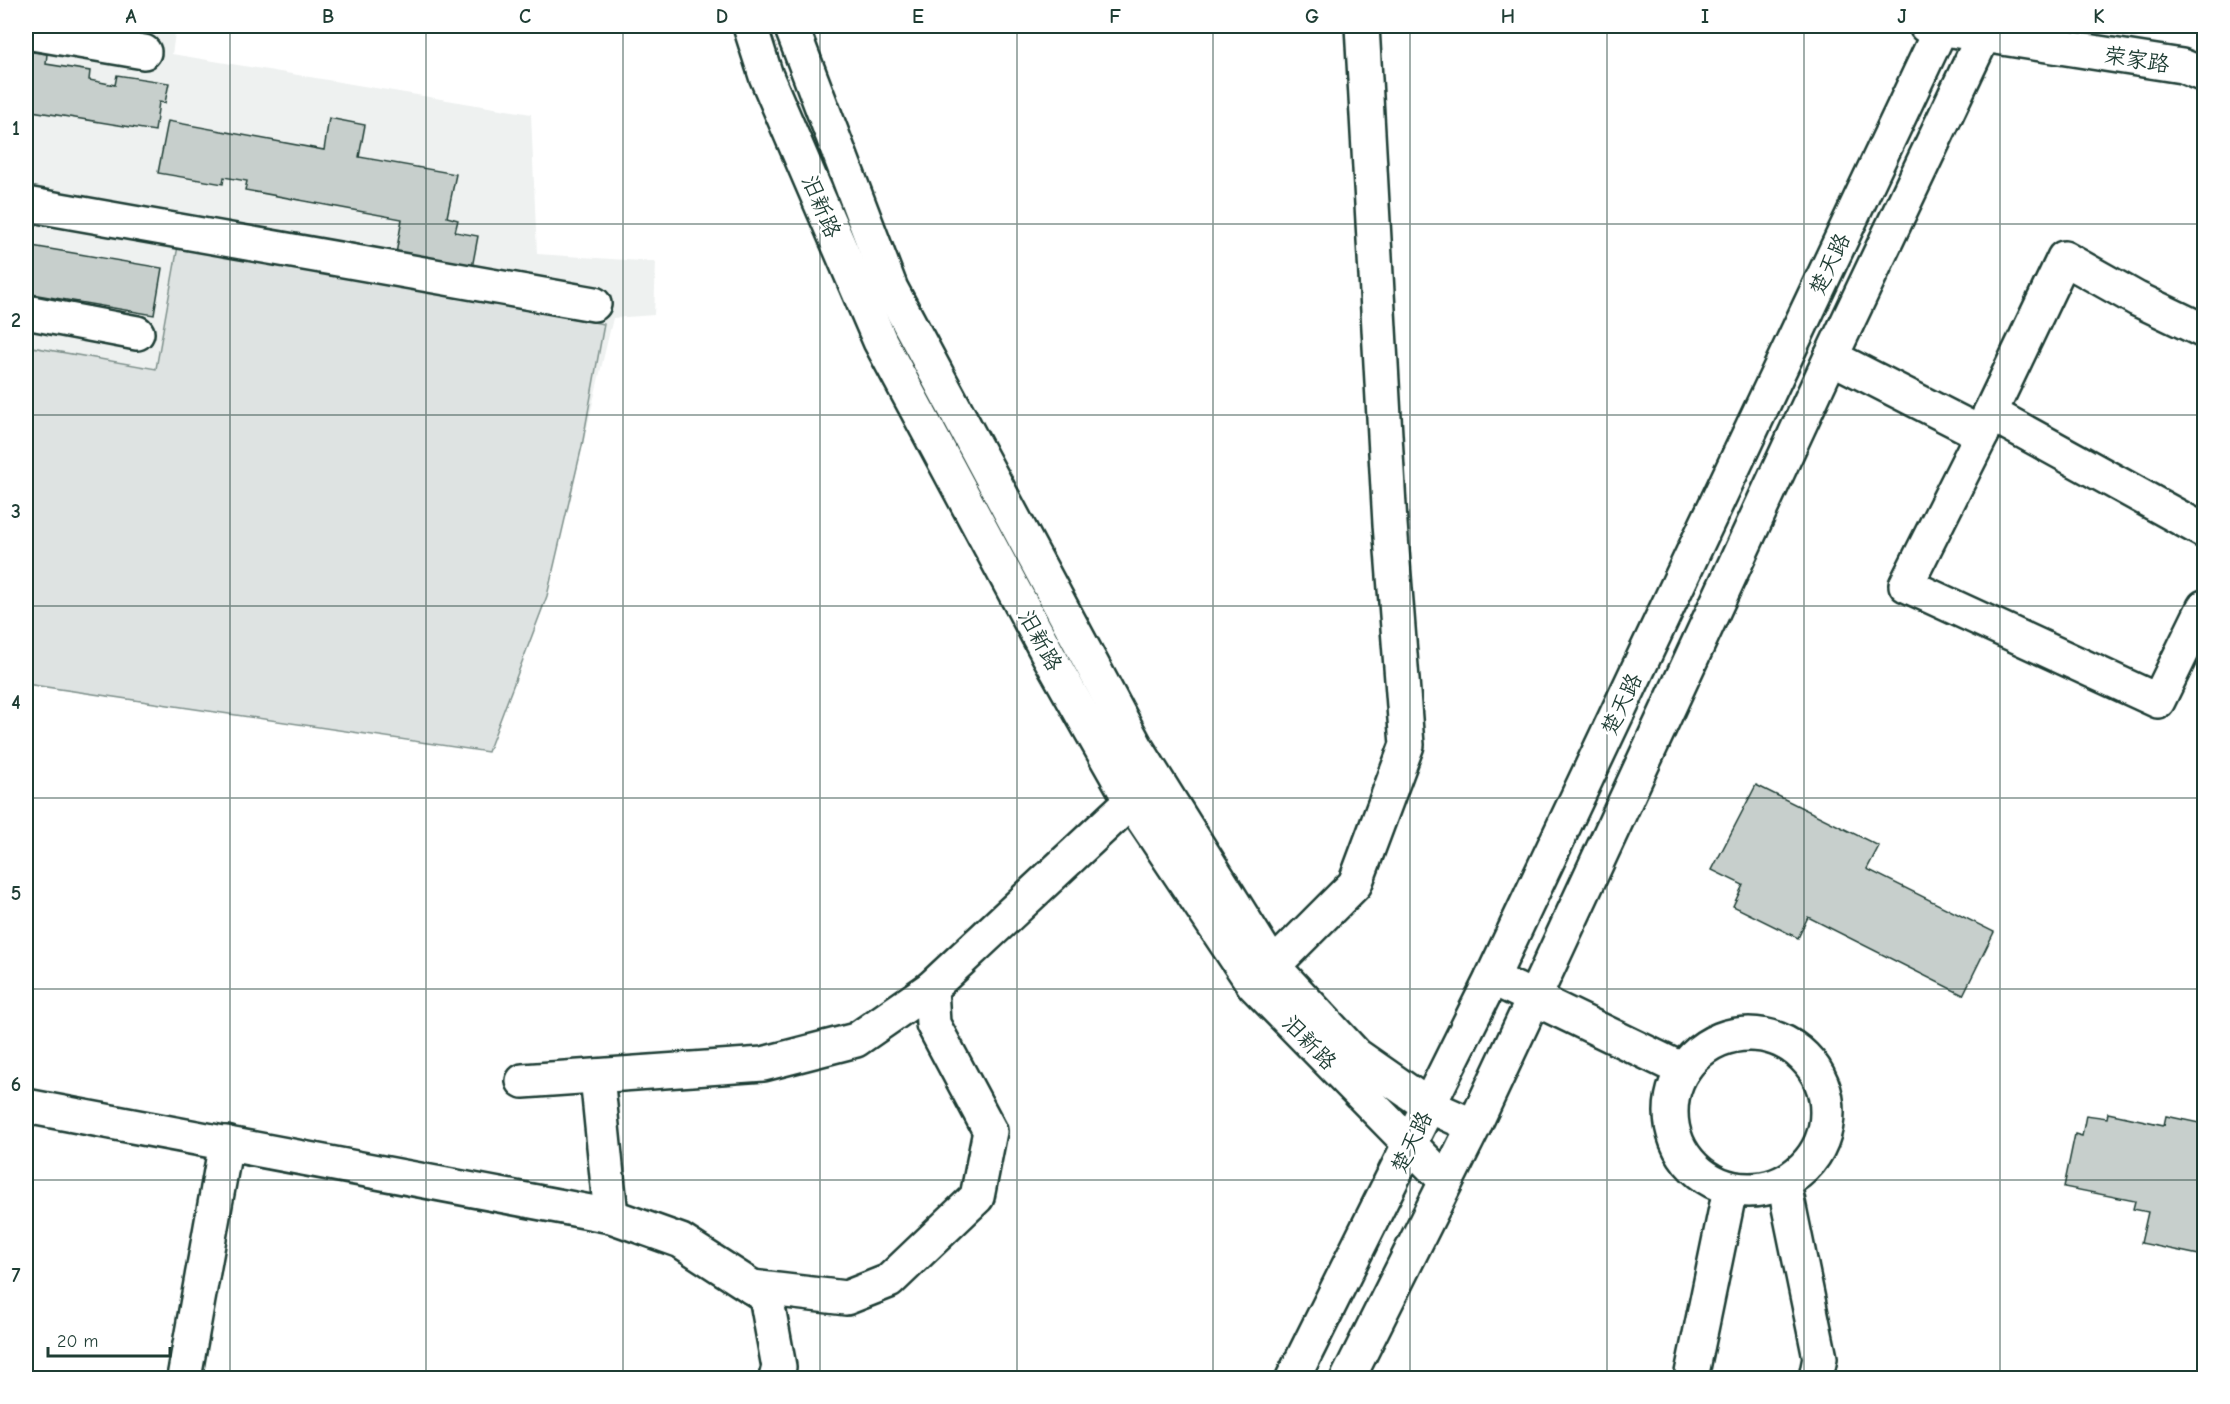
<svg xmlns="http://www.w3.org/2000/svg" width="2230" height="1404" font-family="'Comic Neue','LXGW WenKai TC',sans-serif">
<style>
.built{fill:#eef1f0}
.green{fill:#dee3e2;stroke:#7e908b;stroke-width:1.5}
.building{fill:#c7cfcc;stroke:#1f3d34;stroke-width:1.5}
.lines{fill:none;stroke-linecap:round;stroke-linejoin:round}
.minor-casing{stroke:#1f3d34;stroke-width:38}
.major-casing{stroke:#1f3d34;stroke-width:38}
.minor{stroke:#fff;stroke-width:33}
.major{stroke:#fff;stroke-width:33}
.grid{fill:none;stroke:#1f3d34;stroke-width:1.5;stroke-opacity:0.55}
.labels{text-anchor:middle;stroke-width:5;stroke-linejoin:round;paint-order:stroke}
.street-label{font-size:22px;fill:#1f3d34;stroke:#fff}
.neatline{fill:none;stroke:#1f3d34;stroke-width:2}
.grid-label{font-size:20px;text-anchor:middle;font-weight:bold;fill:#1f3d34}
</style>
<rect width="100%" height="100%" fill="#fff"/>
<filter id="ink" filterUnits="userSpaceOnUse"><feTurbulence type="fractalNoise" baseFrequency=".0167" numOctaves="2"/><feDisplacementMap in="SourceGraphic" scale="12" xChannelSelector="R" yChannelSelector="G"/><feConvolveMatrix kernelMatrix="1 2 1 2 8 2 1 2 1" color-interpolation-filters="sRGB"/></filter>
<g filter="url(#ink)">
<polygon class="built" points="26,26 176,26 172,54 531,114 537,254 656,262 654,315 613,318 547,596 488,752 26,684"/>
<polygon class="green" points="178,246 604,324 582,446 547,596 488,752 26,684 26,346 156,369"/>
<g class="building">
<polygon points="26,51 47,54 46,64 90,71 89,80 115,85 117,75 169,83 165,103 159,102 155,131 26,110"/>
<polygon points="329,118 365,125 359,157 456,174 447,217 458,220 455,232 478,236 472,268 396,254 402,219 245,190 247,181 224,177 223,184 158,173 168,121 324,150"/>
<polygon points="26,245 162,268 154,315 26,293"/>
<polygon points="1756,785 1879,846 1867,869 1994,932 1963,995 1808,917 1798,938 1733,906 1743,885 1712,870"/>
<polygon points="2108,1113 2164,1125 2166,1116 2204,1124 2204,1256 2141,1243 2148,1212 2133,1209 2135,1201 2064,1187 2075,1134 2082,1136 2086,1115 2107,1118"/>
</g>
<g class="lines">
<defs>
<g id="minor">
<polyline points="750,26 766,76 880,341 1049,656 1131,801 1254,985 1446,1181"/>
<polyline points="791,26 891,289 1136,747 1273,966 1356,1055 1429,1106 1474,1126"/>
<polyline points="1926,26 2182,66 2204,75"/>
<polyline points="26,32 144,52"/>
<polyline points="26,204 594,304"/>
<polyline points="26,312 137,333"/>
<polyline points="2204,331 2137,299 2064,258 1990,413 1982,434 1906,585 2158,701 2204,607"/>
<polyline points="1831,357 1982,434"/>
<polyline points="1990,413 2204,531"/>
<polyline points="1492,978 1683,1070"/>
<polyline points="1258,981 1355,884 1407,745 1390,524 1362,26"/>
<circle cx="1749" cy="1112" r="78"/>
<polyline points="597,1076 611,1216"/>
<polyline points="523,1081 763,1064 856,1040 931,988"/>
<polyline points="26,1106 611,1216 681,1241 766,1296 779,1367 776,1378"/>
<polyline points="1784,1183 1820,1358 1816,1378"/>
<polyline points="752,1287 846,1298 889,1281 977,1197 990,1131 933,1024 931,988 1131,801 1151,796"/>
<polyline points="184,1378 226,1143"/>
<polyline points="1691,1378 1730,1189"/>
</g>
<g id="major">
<polyline points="1293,1378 1492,978 1942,26"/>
<polyline points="1348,1378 1474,1126 1534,998 1831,357 1988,26"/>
</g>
</defs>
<use href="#minor" class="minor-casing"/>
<use href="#major" class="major-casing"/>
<use href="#minor" class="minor"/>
<use href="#major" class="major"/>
</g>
</g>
<path class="grid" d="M 230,26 L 230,1378M 426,26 L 426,1378M 623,26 L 623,1378M 820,26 L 820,1378M 1017,26 L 1017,1378M 1213,26 L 1213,1378M 1410,26 L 1410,1378M 1607,26 L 1607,1378M 1804,26 L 1804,1378M 2000,26 L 2000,1378M 26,224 L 2204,224M 26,415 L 2204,415M 26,606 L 2204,606M 26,798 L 2204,798M 26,989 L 2204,989M 26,1180 L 2204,1180"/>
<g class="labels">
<g class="street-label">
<text transform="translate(2137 59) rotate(9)" y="8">荣家路</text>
<text transform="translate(822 206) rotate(67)" y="8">汨新路</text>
<text transform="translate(1829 264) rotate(-65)" y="8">楚天路</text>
<text transform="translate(1041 640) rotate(61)" y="8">汨新路</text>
<text transform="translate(1621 704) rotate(-65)" y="8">楚天路</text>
<text transform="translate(1310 1042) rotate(46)" y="8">汨新路</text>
<text transform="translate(1411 1142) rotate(-64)" y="8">楚天路</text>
</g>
</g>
<rect width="2230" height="1404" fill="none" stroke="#fff" stroke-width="66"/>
<path d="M48 1347v9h122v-9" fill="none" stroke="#1f3d34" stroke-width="3"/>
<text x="57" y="1347" font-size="18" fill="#1f3d34" stroke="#ffffff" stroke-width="4.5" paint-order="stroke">20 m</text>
<rect x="33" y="33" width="2164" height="1338" class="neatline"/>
<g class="grid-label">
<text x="131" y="23">A</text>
<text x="328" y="23">B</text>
<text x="525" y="23">C</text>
<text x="722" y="23">D</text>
<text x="918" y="23">E</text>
<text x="1115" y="23">F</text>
<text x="1312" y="23">G</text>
<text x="1508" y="23">H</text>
<text x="1705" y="23">I</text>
<text x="1902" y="23">J</text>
<text x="2099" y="23">K</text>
<text x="16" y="135">1</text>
<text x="16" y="327">2</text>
<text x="16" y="518">3</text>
<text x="16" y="709">4</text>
<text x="16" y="900">5</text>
<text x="16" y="1091">6</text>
<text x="16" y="1282">7</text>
</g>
</svg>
